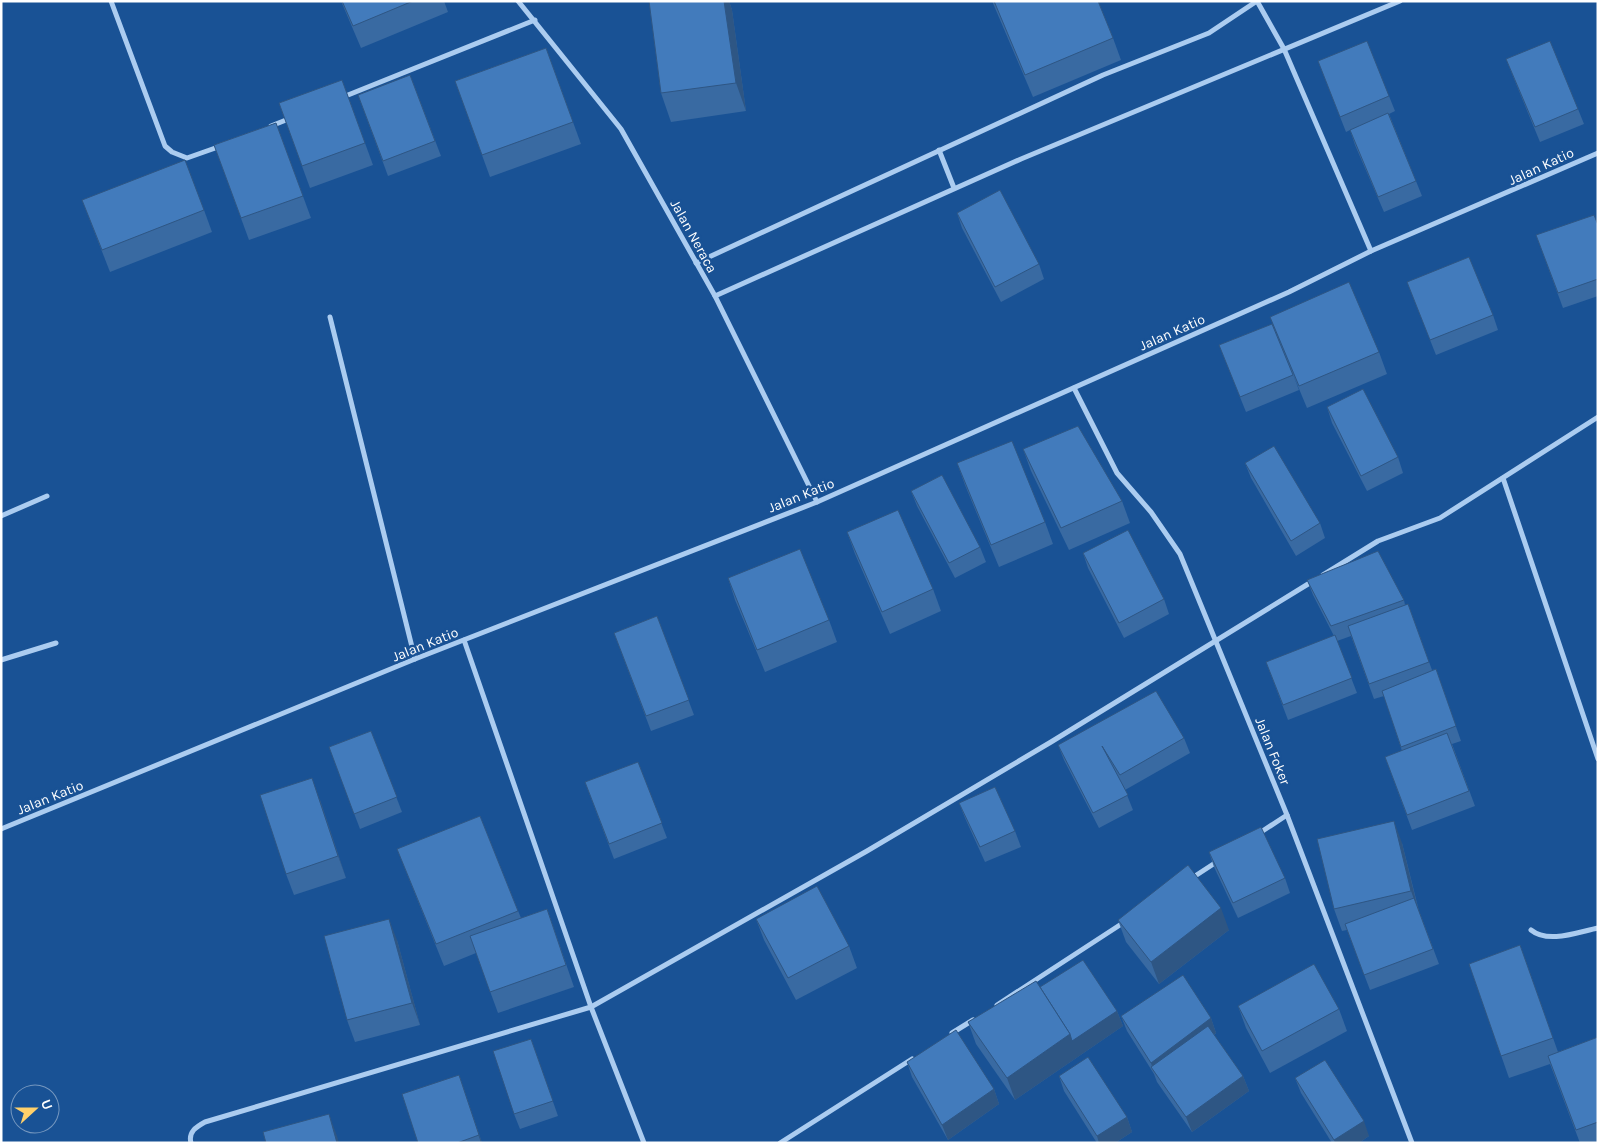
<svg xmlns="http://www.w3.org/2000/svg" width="1599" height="1144" font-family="Karla,sans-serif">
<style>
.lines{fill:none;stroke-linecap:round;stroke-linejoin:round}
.street{stroke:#abccf0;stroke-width:5}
.wall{fill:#396aa2}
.shaded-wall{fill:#2e5684}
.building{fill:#427bbc;stroke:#2e5684}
.labels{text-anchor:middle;stroke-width:5;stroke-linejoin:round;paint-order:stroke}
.street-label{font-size:14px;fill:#fff;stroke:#195295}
</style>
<rect width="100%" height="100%" fill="#195295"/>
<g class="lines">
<g class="street">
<polyline points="111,1 165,146 172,152 187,158 221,146"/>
<polyline points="518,1 621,129 715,296 817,502"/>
<polyline points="1257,1 1284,49 1371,251"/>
<polyline points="343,97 535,20"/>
<polyline points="271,126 291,118"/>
<polyline points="939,150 954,188"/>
<polyline points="696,263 1103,75 1209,33 1257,1"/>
<polyline points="715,296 1021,159 1400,1"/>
<polyline points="330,317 415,659"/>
<polyline points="1074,388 1117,473 1151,512 1180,554 1287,815 1412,1143"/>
<polyline points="1503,478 1598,759"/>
<polyline points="1,516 47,496"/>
<polyline points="1323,575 1378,541 1440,518 1598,417"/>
<polyline points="464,640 591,1007 644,1143"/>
<polyline points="1,660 56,643"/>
<polyline points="1,829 415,659 817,502 1289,292 1371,251 1598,153"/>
<polyline points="1258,834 1287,815"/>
<polyline points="1192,878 1218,861"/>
<path d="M 1531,930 C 1548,944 1578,932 1598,928"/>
<polyline points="997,1005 1126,921"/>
<polyline points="952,1033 973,1020"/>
<path d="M 191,1143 C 188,1132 196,1127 205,1122 L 591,1007 L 867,851 L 1051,742 L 1313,581"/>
<polyline points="780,1143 912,1059"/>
</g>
</g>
<g class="wall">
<polygon points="341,1 444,1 448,12 361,48"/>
<polygon points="649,1 729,1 732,10 746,111 671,122 661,93"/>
<polygon points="992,1 1098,1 1113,38 1121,60 1033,97"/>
<polygon points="546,48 581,144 490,177 455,81"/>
<polygon points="1506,59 1578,109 1584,124 1540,142 1512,74"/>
<polygon points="1318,61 1389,96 1395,111 1389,114 1422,196 1384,212 1355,145 1350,130 1346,132"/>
<polygon points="410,75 441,156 388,176 358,95"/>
<polygon points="342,80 373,165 310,188 279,103"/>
<polygon points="276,123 311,218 249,240 214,145"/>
<polygon points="82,200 204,210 212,232 110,272"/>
<polygon points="957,213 1039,264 1044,279 1001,302 962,228"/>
<polygon points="1598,225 1598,296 1563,308 1536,235"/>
<polygon points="1407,282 1493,315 1498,330 1436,355"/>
<polygon points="1272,324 1379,352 1387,374 1307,408 1292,372 1299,390 1246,412 1219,345"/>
<polygon points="1327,407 1398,457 1403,473 1367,491 1332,423"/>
<polygon points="1023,449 1122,501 1130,523 1069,550 1031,471"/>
<polygon points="957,463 1045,522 1053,544 999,567 965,485"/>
<polygon points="1245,463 1320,523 1325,538 1296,556 1251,478"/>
<polygon points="911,491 980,547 986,562 955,578 917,506"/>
<polygon points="847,532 933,589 941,611 890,634 855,554"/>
<polygon points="1083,553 1164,599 1169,614 1124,638 1088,568"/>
<polygon points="728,578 829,620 837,642 765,672 735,600"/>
<polygon points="1307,580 1404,600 1405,605 1408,604 1432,670 1436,669 1461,741 1452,744 1475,806 1412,830 1385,757 1402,751 1384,696 1374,699 1351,636 1337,641 1357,693 1288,720 1266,662 1334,636 1313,595"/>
<polygon points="657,616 694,715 651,731 614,633"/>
<polygon points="371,731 402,812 360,829 329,747"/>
<polygon points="1184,738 1190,753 1125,790 1133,810 1099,828 1064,760 1058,745"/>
<polygon points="638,762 667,838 614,859 585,782"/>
<polygon points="320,800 346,878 294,895 286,874"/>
<polygon points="959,803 1015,831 1021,847 985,862 965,818"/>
<polygon points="480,816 521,918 547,909 574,987 498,1013 476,953 444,966 397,849"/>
<polygon points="1402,843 1419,911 1439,964 1370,990 1347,930 1342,931 1334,909"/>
<polygon points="1209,852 1285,878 1290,893 1238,918 1214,867"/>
<polygon points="756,919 849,946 857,968 796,1000 764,940"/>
<polygon points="1118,920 1229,930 1159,984 1126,942"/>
<polygon points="397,940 420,1025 355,1042 347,1020"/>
<polygon points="1520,945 1558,1052 1598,1037 1598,1143 1580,1143 1550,1064 1509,1078 1469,964"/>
<polygon points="1040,987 1117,1011 1123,1026 1015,1100 976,1044 968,1022"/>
<polygon points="1238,1006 1339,1009 1347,1031 1270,1073 1246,1028"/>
<polygon points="1121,1016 1211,1018 1216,1033 1214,1035 1243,1076 1249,1091 1192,1132 1157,1082 1154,1074 1127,1031"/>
<polygon points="531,1039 558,1116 520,1129 514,1114"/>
<polygon points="907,1062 994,1089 999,1104 948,1140 912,1077"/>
<polygon points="459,1075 482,1143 418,1143"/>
<polygon points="1059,1076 1127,1117 1132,1132 1115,1143 1097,1143 1064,1091"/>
<polygon points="1295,1078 1369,1136 1359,1143 1332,1143 1301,1093"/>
</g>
<g class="shaded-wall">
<polygon points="724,1 729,1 732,10 746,111 736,83"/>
<polygon points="312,778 320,800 346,878 338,856"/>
<polygon points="1394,821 1402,843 1419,913 1411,891"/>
<polygon points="1221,908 1229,930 1159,984 1151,962"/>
<polygon points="389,919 397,940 420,1025 412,1003"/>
<polygon points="1117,1011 1123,1026 1015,1100 1007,1078 1070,1034"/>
<polygon points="1211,1018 1216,1033 1158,1077 1153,1070 1151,1063"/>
<polygon points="459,1075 464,1090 482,1143 481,1143"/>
<polygon points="1243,1076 1249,1091 1192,1132 1186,1117"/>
<polygon points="994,1089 999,1104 948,1140 942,1125"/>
<polygon points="329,1114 337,1136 339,1143 337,1143"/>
<polygon points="1127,1117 1132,1132 1115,1143 1099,1143 1097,1136"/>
<polygon points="1364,1121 1369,1136 1359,1143 1335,1143 1334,1140"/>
</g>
<g class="building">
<polygon points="342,1 413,1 353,26"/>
<polygon points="649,1 724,1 736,83 661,93"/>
<polygon points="994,1 1098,1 1113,38 1025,75"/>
<polygon points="1367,41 1389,96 1340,117 1318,61"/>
<polygon points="1550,41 1578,109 1535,127 1506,59"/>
<polygon points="546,48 573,122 482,155 455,81"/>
<polygon points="410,75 435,141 383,161 358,95"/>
<polygon points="342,80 365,143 302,166 279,103"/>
<polygon points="1388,113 1416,181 1378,197 1350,130"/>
<polygon points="276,123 303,196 241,218 214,145"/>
<polygon points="185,160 204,210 102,250 82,200"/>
<polygon points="1000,190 1039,264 995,287 957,213"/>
<polygon points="1594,215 1598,225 1598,279 1558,293 1536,235"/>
<polygon points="1469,257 1493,315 1430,340 1407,282"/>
<polygon points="1349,282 1379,352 1299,386 1270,317"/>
<polygon points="1272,324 1293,375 1240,397 1219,345"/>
<polygon points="1363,389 1398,457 1361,476 1327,407"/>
<polygon points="1078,426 1122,501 1061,528 1023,449"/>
<polygon points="1012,441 1045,522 991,545 957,463"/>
<polygon points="1274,446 1320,523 1291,541 1245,463"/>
<polygon points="942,475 980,547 949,563 911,491"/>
<polygon points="898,510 933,589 882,612 847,532"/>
<polygon points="1128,530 1164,599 1119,623 1083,553"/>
<polygon points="800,549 829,620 757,650 728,578"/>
<polygon points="1378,551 1404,600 1331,626 1307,580"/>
<polygon points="1408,604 1429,662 1369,684 1348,626"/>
<polygon points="657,616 689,700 646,716 614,633"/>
<polygon points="1335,635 1352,678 1283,705 1266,662"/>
<polygon points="1436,669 1456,726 1401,747 1382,691"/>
<polygon points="1156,691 1184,738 1120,775 1102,746 1128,795 1093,813 1058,745"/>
<polygon points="371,731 397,797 354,814 329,747"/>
<polygon points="1447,733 1469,791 1407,815 1385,757"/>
<polygon points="638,762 662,823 609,844 585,782"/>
<polygon points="312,778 338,856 286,874 260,795"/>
<polygon points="995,787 1015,831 980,847 959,803"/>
<polygon points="480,816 518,911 436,944 397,849"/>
<polygon points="1394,821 1411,891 1334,909 1317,839"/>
<polygon points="1261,827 1285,878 1233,903 1209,852"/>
<polygon points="1188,865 1221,908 1151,962 1118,920"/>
<polygon points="817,886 849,946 788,978 756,919"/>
<polygon points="1414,898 1433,949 1364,975 1345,924"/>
<polygon points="547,909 566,965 490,992 470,936"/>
<polygon points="389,919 412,1003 347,1020 324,936"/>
<polygon points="1520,945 1553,1038 1501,1056 1469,964"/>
<polygon points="1083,960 1117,1011 1072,1041 1070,1034 1040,987"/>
<polygon points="1314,964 1339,1009 1262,1051 1238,1006"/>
<polygon points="1183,975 1211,1018 1151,1063 1121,1016"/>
<polygon points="1036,981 1070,1034 1007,1078 968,1022"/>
<polygon points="1208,1026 1243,1076 1186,1117 1151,1067"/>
<polygon points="956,1030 994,1089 942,1125 907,1062"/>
<polygon points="1598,1037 1598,1122 1576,1130 1548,1056"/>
<polygon points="531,1039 553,1101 514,1114 493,1051"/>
<polygon points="1088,1057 1127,1117 1097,1136 1059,1076"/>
<polygon points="1325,1060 1364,1121 1334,1140 1295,1078"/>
<polygon points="459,1075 479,1135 457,1143 418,1143 402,1094"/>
<polygon points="329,1114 337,1143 266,1143 263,1132"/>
</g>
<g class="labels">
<g class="street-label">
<text transform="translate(1541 166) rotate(-25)" y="5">Jalan Katio</text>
<text transform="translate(694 236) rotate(61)" y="5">Jalan Neraca</text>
<text transform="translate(1172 332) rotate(-24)" y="5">Jalan Katio</text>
<text transform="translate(801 495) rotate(-22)" y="5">Jalan Katio</text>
<text transform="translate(425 644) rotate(-22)" y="5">Jalan Katio</text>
<text transform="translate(1273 751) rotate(68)" y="5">Jalan Foker</text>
<text transform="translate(50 797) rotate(-22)" y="5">Jalan Katio</text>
</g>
</g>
<rect width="1599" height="1144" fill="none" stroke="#ffffff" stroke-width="5"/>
<g transform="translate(35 1109) rotate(69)"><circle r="24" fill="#195295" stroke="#7597bf"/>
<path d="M0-4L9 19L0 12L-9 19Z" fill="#ffd06a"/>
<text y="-8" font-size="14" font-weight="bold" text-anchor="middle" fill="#ffffff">U</text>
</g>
</svg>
